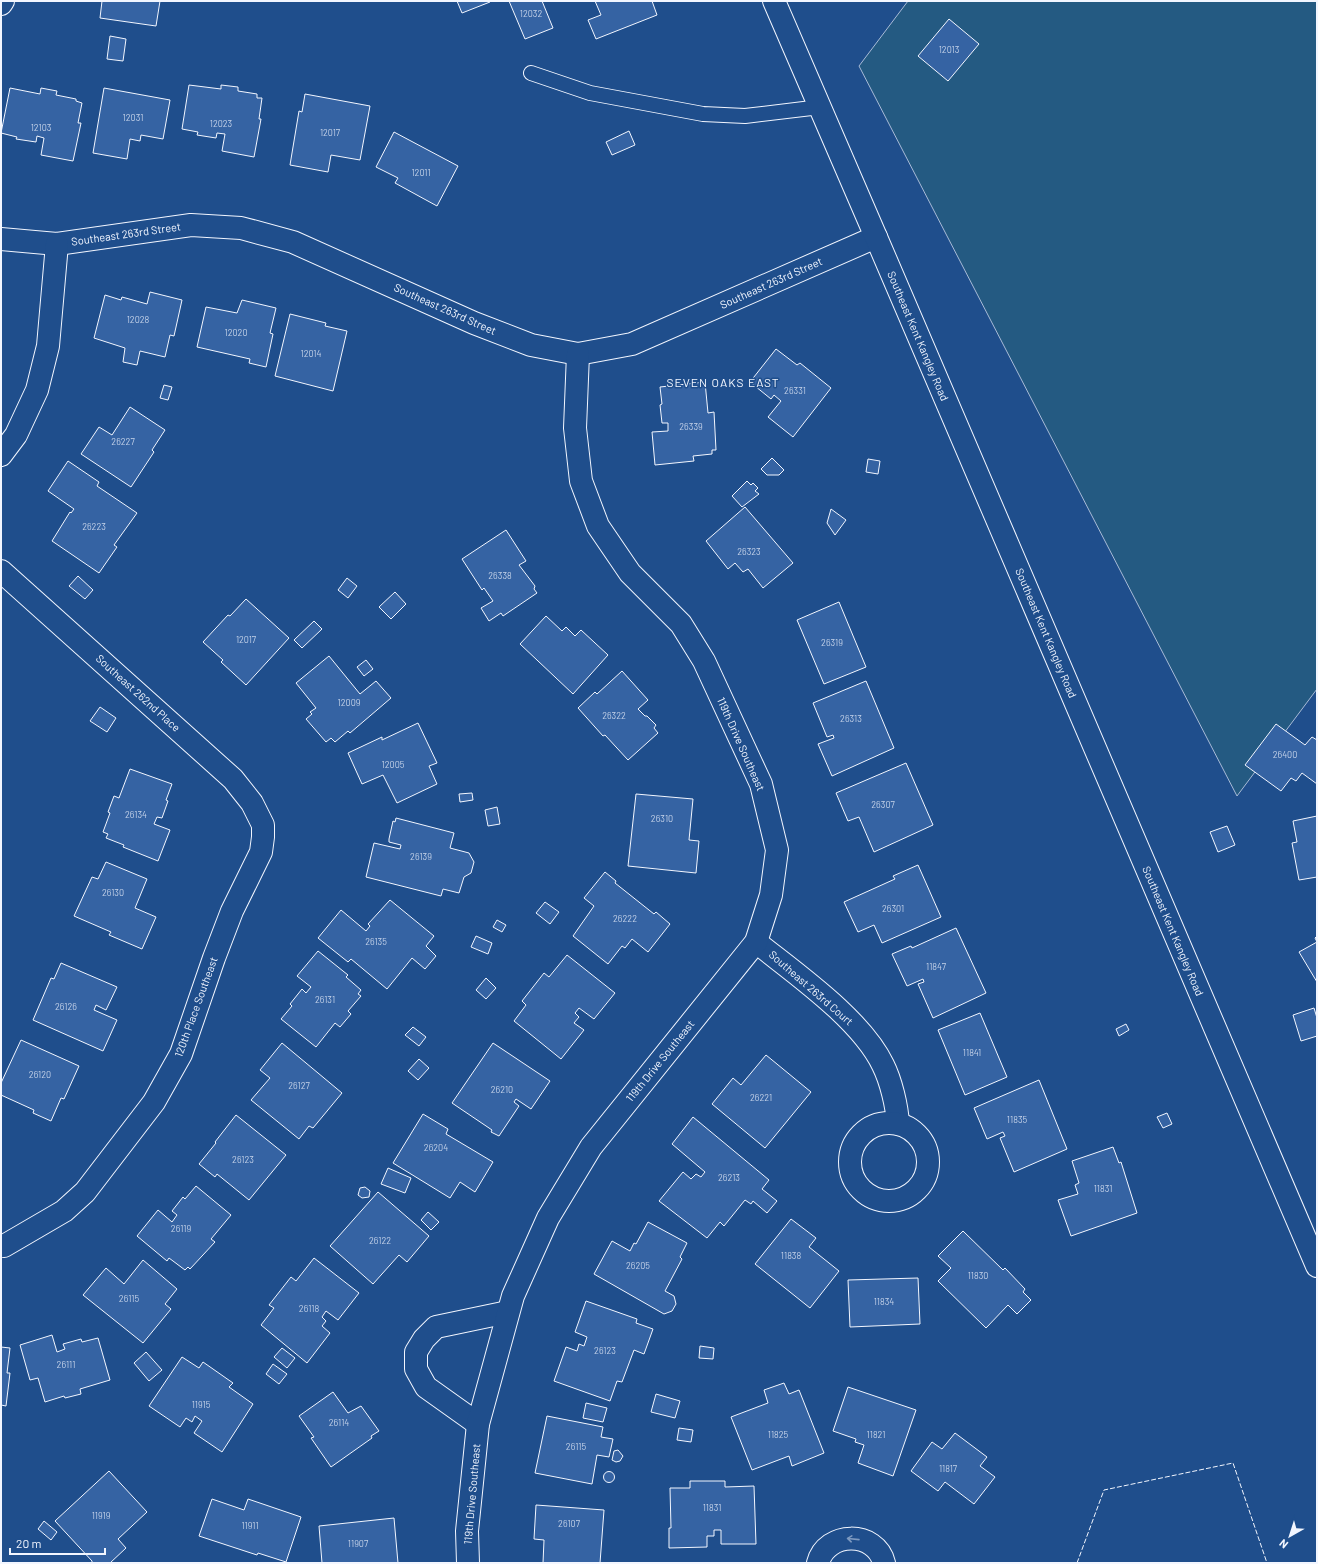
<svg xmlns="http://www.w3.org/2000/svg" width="1318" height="1564" font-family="Barlow,sans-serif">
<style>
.green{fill:#245a82;stroke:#a8bbd7}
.building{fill:#3563a3;stroke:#f2f6ff}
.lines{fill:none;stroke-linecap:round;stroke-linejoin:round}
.lane-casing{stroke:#f2f6ff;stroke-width:16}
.street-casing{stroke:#f2f6ff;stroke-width:24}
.primary-casing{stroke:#f2f6ff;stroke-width:24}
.lane{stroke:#1f4e8c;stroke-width:14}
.street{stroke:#1f4e8c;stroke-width:22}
.primary{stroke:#1f4e8c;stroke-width:22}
.fence{stroke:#f2f6ff;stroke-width:1;stroke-dasharray:5 2;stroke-linecap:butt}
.oneway{stroke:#7e9ac0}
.labels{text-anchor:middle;stroke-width:3;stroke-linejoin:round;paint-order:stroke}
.number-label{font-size:9px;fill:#c3d1e8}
.street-label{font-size:11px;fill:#f2f6ff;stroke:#1f4e8c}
.neighbourhood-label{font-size:12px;letter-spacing:1px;fill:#f2f6ff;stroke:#1f4e8c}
</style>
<rect width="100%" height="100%" fill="#1f4e8c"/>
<polygon class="green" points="908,1 1317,1 1317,689 1237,796 859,66"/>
<g class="building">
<polygon points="102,1 160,1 156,26 100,18"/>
<polygon points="457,1 489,1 490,2 462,13"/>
<polygon points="509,1 542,1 553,28 525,39"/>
<polygon points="595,1 652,1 657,15 596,39 588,20 601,15"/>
<polygon points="949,19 979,44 948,81 918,56"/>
<polygon points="110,36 126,39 123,61 107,59"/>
<polygon points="189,85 221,89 221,85 238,87 238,91 257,94 257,98 262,98 259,119 261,119 254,157 222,151 225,134 217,133 216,138 197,135 198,132 182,129"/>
<polygon points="10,88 40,94 41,88 57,91 56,95 76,99 76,101 82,103 78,123 81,123 73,161 41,155 44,138 37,136 36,142 16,139 17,137 1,133"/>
<polygon points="104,88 170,100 163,139 141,135 140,141 130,139 127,159 93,153"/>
<polygon points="305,94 370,106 360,160 331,155 328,172 290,165 299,111 302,112"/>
<polygon points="629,131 635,145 612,155 606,142"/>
<polygon points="394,132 458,166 437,206 395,183 398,178 376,167"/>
<polygon points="150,292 182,300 174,336 170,335 165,357 140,351 137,365 123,362 125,348 94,338 105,295 121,300 122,297 147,304"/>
<polygon points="242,300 276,308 270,333 273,334 266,367 249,363 250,359 197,347 206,307 237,313"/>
<polygon points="290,314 326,323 325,326 347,331 333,391 275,376"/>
<polygon points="776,349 797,365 800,363 831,388 793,437 768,417 781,401 774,395 771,399 750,382"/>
<polygon points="705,382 708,413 714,412 716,450 712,450 712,454 693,456 694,461 655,465 652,432 668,431 668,423 662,423 660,405 662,404 660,387"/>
<polygon points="164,385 172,387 168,400 160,398"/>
<polygon points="130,407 165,430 152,450 154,452 131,487 81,454 99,427 112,435"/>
<polygon points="772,458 784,470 779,475 767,475 761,469"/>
<polygon points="868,459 880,461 878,474 866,472"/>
<polygon points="68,461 99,482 97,486 137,513 114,545 117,547 99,573 52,541 70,512 71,513 74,509 48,491"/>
<polygon points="747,481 751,485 753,483 758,488 755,491 759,494 742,507 732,496"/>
<polygon points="745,507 793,563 763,588 748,569 743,572 735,563 728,569 706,541"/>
<polygon points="831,509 846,520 835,535 827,523"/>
<polygon points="506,530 526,561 519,565 535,586 534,589 537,593 503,616 501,613 489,621 481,608 493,601 484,588 482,590 462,559"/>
<polygon points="78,576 93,590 85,599 69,586"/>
<polygon points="347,578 357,586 348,598 338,590"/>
<polygon points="395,592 406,604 391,619 379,607"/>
<polygon points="246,599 289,638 246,685 221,662 223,660 203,642 228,615 230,616"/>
<polygon points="839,602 866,667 824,684 797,620"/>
<polygon points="546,616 562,631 566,627 575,636 581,630 608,655 573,694 520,644"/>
<polygon points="314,621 322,629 302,648 294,640"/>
<polygon points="329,656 360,694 376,681 391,698 350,733 348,731 335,742 331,738 326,742 306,719 312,714 310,712 316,708 296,683"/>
<polygon points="366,660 373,669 364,676 357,667"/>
<polygon points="622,671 648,700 638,709 645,716 647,716 656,725 654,728 658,733 628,760 605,735 603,736 578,708 595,692 597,694"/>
<polygon points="866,681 894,748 832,776 818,744 834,738 833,735 827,737 813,703"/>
<polygon points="100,707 116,718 107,732 90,721"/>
<polygon points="418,723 437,763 429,766 437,784 397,803 383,775 362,784 348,753 382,737 382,740"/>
<polygon points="1276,724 1305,745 1312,737 1317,740 1317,784 1302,773 1296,781 1291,778 1281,791 1245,765"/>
<polygon points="906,763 933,825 874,852 859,817 848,821 836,793"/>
<polygon points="130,769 172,784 166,800 168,801 162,818 157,817 154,824 170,830 158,861 123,847 124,845 106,838 108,834 103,832 110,813 108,812 114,796 119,798"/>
<polygon points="472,793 473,800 460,802 459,794"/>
<polygon points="636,794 693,799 689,840 699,841 696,873 628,866"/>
<polygon points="497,807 500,824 488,826 485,810"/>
<polygon points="1317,816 1317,877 1299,880 1292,843 1297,842 1293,821"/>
<polygon points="396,818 454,833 450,848 469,853 474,862 471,873 464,877 459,893 443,889 441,896 366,877 374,843 400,849 401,845 389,842 389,839 393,821 395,822"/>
<polygon points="1227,826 1235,845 1218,852 1210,832"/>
<polygon points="106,862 147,879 135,908 156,917 142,949 109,935 111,932 74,916 92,877 98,879"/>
<polygon points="918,865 941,917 882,943 874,925 858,932 844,902 895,879 893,876"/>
<polygon points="605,872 616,881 615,883 654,914 656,912 670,924 648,952 632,939 625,948 622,946 608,964 573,936 594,906 584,898"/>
<polygon points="390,900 434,936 426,946 436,956 425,969 412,958 387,989 351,959 348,962 318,938 341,910 366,931 370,926 368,924"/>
<polygon points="545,902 559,912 550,924 536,913"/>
<polygon points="497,920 506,925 502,932 493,927"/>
<polygon points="956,928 986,993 933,1018 918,984 924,982 923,979 907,986 892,954 911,946 912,948"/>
<polygon points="476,936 492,943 488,954 471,947"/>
<polygon points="1317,936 1317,982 1299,952 1317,942 1315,938"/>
<polygon points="318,951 348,975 346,977 361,990 358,994 361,996 348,1011 351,1014 340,1027 335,1023 316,1047 281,1019 292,1006 290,1004 302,989 306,993 311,987 297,976"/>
<polygon points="567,955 615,993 594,1019 579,1008 575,1013 579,1017 574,1023 584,1030 561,1059 514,1021 526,1005 522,1001 544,973 549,977"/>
<polygon points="61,963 117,987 106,1010 96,1005 94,1010 117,1020 103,1051 33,1020 51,978 54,979"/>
<polygon points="486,978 496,988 486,999 476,990"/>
<polygon points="1314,1008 1317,1018 1317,1036 1301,1041 1293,1015"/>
<polygon points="980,1013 1007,1077 965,1095 938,1030"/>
<polygon points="1126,1024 1129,1030 1119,1036 1116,1029"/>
<polygon points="413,1027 426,1037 419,1046 405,1035"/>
<polygon points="21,1040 79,1066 64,1099 61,1098 51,1121 33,1113 34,1110 1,1095 1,1083"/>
<polygon points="282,1043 342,1093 313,1128 309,1126 299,1139 251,1100 270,1078 260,1070"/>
<polygon points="493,1043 550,1081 531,1109 516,1099 514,1102 519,1106 499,1136 491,1132 492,1130 452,1103"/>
<polygon points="766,1055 811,1092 765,1148 712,1104 733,1078 741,1085"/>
<polygon points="419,1059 429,1068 418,1080 408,1071"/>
<polygon points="1039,1080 1067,1149 1014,1172 1000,1138 1005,1136 1003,1132 987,1139 974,1108"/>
<polygon points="1167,1113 1172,1124 1163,1128 1157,1117"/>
<polygon points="423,1114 448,1129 446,1134 493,1162 475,1192 460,1182 450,1198 393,1163"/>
<polygon points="236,1115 286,1155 249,1200 217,1174 215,1177 199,1164 216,1143 215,1142"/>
<polygon points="693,1117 769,1180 762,1189 777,1201 767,1213 753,1201 751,1204 745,1200 724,1226 720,1222 707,1238 659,1201 683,1172 691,1179 696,1174 701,1177 705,1172 672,1144"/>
<polygon points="1113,1147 1119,1163 1121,1162 1137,1213 1071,1236 1058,1200 1078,1194 1075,1185 1079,1183 1072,1161"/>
<polygon points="388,1168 411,1178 405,1193 381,1184"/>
<polygon points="196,1186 231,1215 211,1239 215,1242 190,1269 188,1267 185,1270 169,1258 167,1261 137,1236 158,1210 172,1222 177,1215 172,1211 183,1197 185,1199"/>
<polygon points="365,1187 370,1191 369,1197 362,1198 358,1195 360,1188"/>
<polygon points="378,1192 429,1236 407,1262 399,1255 373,1284 330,1246"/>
<polygon points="428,1212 439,1222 431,1230 421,1220"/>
<polygon points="791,1219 816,1238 809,1247 839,1271 810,1308 755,1264"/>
<polygon points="648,1222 687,1243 680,1257 682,1259 665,1291 674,1296 676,1304 672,1311 664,1314 594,1274 612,1241 630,1251 634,1243 636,1244"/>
<polygon points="963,1231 1003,1270 1005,1268 1025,1289 1023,1292 1031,1300 1017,1314 1008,1305 986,1328 938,1281 951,1268 938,1256"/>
<polygon points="314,1258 359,1293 338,1320 326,1311 322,1317 326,1321 322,1326 330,1333 307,1363 261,1325 274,1308 269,1305 291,1277 296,1281"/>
<polygon points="143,1260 177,1289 165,1304 171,1309 143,1343 83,1295 106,1268 124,1284"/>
<polygon points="918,1278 920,1324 850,1327 848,1280"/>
<polygon points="586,1301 637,1319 636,1323 653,1329 644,1354 634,1350 622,1382 617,1381 610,1401 554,1381 566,1347 577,1351 579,1344 584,1346 587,1337 575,1332"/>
<polygon points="52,1335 57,1352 65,1349 63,1344 81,1339 82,1342 98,1338 110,1380 80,1389 81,1394 65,1398 64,1396 45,1402 38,1378 30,1380 20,1345"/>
<polygon points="700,1346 714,1348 713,1359 699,1358"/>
<polygon points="1,1347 10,1348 7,1373 10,1373 6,1406 1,1405"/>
<polygon points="282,1348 295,1358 287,1368 274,1357"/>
<polygon points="146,1352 162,1370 149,1381 134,1363"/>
<polygon points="182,1357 199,1368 203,1362 233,1383 229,1387 253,1404 222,1452 194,1433 202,1421 195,1416 192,1422 186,1418 180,1427 149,1406"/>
<polygon points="273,1364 287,1374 279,1384 266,1374"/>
<polygon points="784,1383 789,1394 799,1390 824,1453 792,1466 789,1456 752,1470 731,1417 768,1403 764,1390"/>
<polygon points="848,1387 916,1410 893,1476 858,1463 864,1445 855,1442 856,1439 833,1431"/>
<polygon points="333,1392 348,1413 361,1406 379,1431 371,1436 372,1438 331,1467 311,1438 314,1437 299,1416"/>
<polygon points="656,1394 680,1401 675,1418 651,1412"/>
<polygon points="586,1403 607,1408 603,1422 583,1418"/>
<polygon points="547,1416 603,1427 601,1437 613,1439 609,1457 597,1455 592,1484 535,1473"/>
<polygon points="679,1428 693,1430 691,1442 677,1440"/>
<polygon points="955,1433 987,1457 980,1466 995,1477 974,1504 945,1482 938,1491 911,1471 932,1442 942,1449"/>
<polygon points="618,1450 623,1456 620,1461 616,1462 612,1460 614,1451"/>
<polygon points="109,1471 147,1512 118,1539 126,1548 110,1563 92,1563 92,1561 55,1521"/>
<circle cx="609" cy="1477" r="5.5"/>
<polygon points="690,1481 725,1481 725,1487 754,1486 756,1544 721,1544 721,1530 714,1530 714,1536 707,1536 707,1547 669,1548 669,1528 671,1528 670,1488 690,1488"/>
<polygon points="212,1499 244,1510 248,1499 301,1517 286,1562 258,1553 257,1555 199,1536"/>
<polygon points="536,1505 604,1510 600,1563 543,1563 544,1540 534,1539"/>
<polygon points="394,1518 398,1563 322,1563 319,1526"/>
<polygon points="44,1521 57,1532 51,1540 38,1529"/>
</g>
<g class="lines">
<defs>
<polyline id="lane" points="531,73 590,93 703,114 745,116 820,107"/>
<g id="street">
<polyline points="1,4 3,1"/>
<polyline points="1,239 57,244 191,225 241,228 293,242 474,323 531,345 578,354 632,344 876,237"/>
<polyline points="1,455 16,435 37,390 48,346 57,244"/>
<polyline points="1,571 233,779 252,803 263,825 263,837 261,852 232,911 214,958 181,1054 154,1102 85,1192 64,1211 4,1246"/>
<path d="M 756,942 C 796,974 861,1019 883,1065 C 891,1081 897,1106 898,1124"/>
<circle cx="889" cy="1162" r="39"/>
<polyline points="478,1424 426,1387 416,1369 416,1352 424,1339 436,1327 508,1312"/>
<polyline points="468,1563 467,1531 478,1424 513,1296 548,1218 591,1147 756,942 771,895 777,850 761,784 704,661 681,624 630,573 598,526 581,481 575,428 578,354"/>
<path d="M 818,1563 C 826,1531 876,1530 884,1563"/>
</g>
<polyline id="primary" points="774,1 876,237 1317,1266"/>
</defs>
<use href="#lane" class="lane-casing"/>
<use href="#street" class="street-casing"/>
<use href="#primary" class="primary-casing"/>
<use href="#lane" class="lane"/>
<use href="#street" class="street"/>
<use href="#primary" class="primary"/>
<polyline class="fence" points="1077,1563 1104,1490 1233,1463 1267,1563"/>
</g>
<defs><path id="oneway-shaft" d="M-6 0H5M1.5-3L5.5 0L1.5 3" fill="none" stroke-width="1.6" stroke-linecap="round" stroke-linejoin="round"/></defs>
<use class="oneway" href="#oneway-shaft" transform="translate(853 1539) rotate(-174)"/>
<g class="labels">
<g class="number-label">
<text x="531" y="17">12032</text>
<text x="949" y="53">12013</text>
<text x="133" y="121">12031</text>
<text x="221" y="127">12023</text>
<text x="41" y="131">12103</text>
<text x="330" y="136">12017</text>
<text x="421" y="176">12011</text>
<text x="138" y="323">12028</text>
<text x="236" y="336">12020</text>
<text x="311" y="357">12014</text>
<text x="795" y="394">26331</text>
<text x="691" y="430">26339</text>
<text x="123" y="445">26227</text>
<text x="94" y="530">26223</text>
<text x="749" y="555">26323</text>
<text x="500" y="579">26338</text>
<text x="246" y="643">12017</text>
<text x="832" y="646">26319</text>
<text x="349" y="706">12009</text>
<text x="614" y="719">26322</text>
<text x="851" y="722">26313</text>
<text x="1285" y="758">26400</text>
<text x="393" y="768">12005</text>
<text x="883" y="808">26307</text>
<text x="136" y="818">26134</text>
<text x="662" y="822">26310</text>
<text x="421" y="860">26139</text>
<text x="113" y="896">26130</text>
<text x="893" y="912">26301</text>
<text x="625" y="922">26222</text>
<text x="376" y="945">26135</text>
<text x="936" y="970">11847</text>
<text x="325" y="1003">26131</text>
<text x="66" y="1010">26126</text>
<text x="972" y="1056">11841</text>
<text x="40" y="1078">26120</text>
<text x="299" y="1089">26127</text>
<text x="502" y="1093">26210</text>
<text x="761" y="1101">26221</text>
<text x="1017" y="1123">11835</text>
<text x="436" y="1151">26204</text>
<text x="243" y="1163">26123</text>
<text x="729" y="1181">26213</text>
<text x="1103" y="1192">11831</text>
<text x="181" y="1232">26119</text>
<text x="380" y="1244">26122</text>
<text x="791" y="1259">11838</text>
<text x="638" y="1269">26205</text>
<text x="978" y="1279">11830</text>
<text x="129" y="1302">26115</text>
<text x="884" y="1305">11834</text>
<text x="309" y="1312">26118</text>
<text x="605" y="1354">26123</text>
<text x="66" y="1368">26111</text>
<text x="201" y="1408">11915</text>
<text x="339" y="1426">26114</text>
<text x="778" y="1438">11825</text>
<text x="876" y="1438">11821</text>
<text x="576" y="1450">26115</text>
<text x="948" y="1472">11817</text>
<text x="712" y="1511">11831</text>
<text x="101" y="1519">11919</text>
<text x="569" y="1527">26107</text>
<text x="250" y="1529">11911</text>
<text x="358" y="1547">11907</text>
</g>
<g class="street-label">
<text transform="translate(126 234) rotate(-8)" y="4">Southeast 263rd Street</text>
<text transform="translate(771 283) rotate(-24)" y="4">Southeast 263rd Street</text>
<text transform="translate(445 309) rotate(24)" y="4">Southeast 263rd Street</text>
<text transform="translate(918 336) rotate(67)" y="4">Southeast Kent Kangley Road</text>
<text transform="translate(1046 633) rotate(67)" y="4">Southeast Kent Kangley Road</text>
<text transform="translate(138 693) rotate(42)" y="4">Southeast 262nd Place</text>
<text transform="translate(741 744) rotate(66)" y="4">119th Drive Southeast</text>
<text transform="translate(1173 931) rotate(67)" y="4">Southeast Kent Kangley Road</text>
<text transform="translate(811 988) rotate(41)" y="4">Southeast 263rd Court</text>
<text transform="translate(196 1007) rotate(-70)" y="4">120th Place Southeast</text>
<text transform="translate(660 1061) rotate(-51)" y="4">119th Drive Southeast</text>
<text transform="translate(472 1494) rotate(-85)" y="4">119th Drive Southeast</text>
</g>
<g class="neighbourhood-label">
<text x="723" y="387">SEVEN OAKS EAST</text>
</g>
</g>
<rect width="1318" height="1564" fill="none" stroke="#f2f6ff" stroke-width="4"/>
<g transform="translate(1290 1536) rotate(219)" stroke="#1f4e8c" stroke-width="3" paint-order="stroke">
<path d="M0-3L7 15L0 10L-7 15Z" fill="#f2f6ff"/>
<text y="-6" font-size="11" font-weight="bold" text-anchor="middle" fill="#f2f6ff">N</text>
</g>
<path d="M10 1548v6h95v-6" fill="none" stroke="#f2f6ff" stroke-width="2"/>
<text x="16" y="1548" font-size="12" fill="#f2f6ff" stroke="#1f4e8c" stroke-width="3" paint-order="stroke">20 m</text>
</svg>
